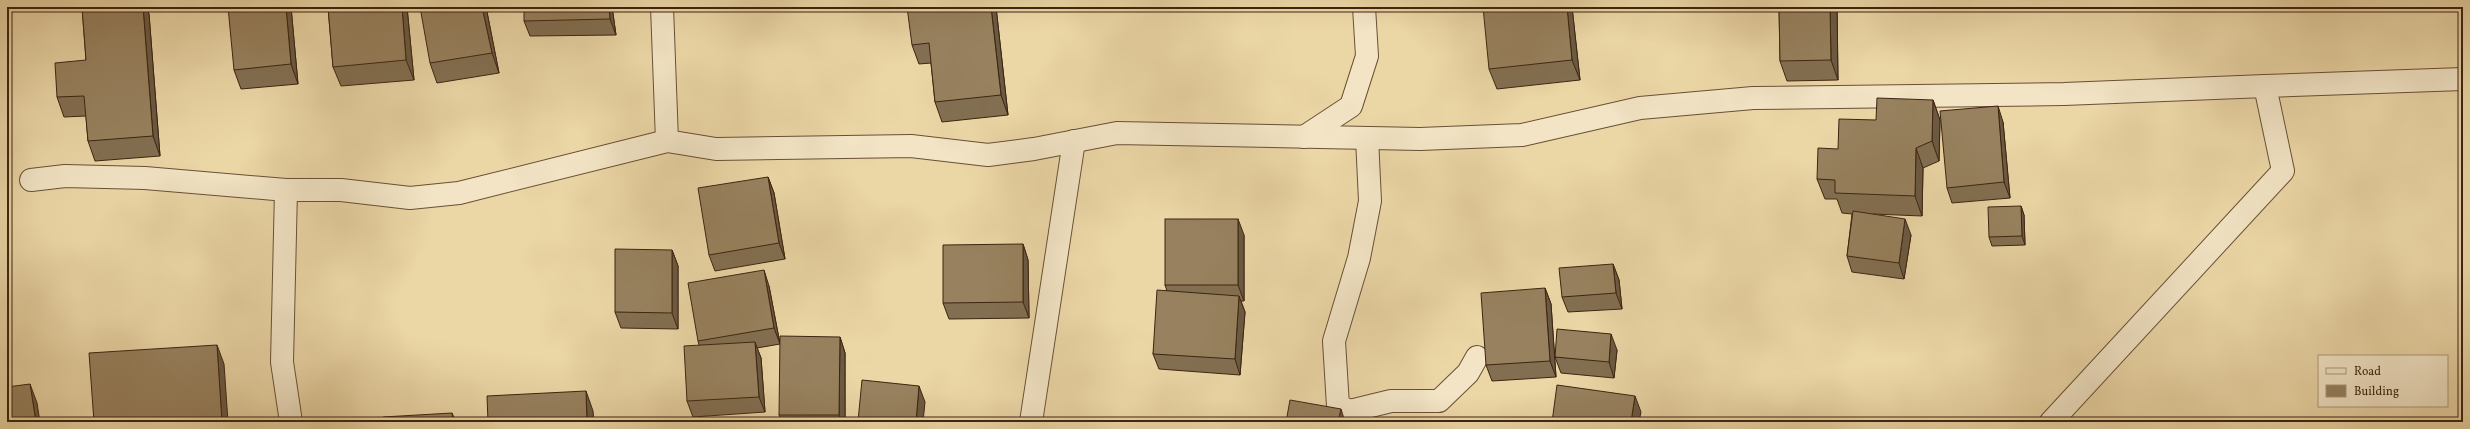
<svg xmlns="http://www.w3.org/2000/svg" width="2470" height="429" font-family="Vollkorn,serif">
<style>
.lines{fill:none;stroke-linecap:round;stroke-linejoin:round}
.minor-casing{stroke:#685036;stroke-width:24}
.minor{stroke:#f2e4c5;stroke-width:22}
.wall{fill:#826f51;stroke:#3d2411}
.shaded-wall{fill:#6a5a42;stroke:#3d2411}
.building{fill:#97815e;stroke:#3d2411}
</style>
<rect width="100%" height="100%" fill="#ebd6a6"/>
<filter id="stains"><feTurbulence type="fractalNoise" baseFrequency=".005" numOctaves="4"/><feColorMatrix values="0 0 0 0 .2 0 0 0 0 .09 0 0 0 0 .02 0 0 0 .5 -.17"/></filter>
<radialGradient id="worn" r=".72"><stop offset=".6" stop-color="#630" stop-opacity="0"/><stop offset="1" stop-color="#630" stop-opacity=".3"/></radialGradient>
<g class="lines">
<defs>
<g id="minor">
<polyline points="662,7 667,141"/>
<polyline points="2265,86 2463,79"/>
<polyline points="1304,137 1351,106 1367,56 1364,7"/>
<polyline points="31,180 65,176 145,178 286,190 341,190 410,198 459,193 667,141 716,149 911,146 988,155 1034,149 1117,133 1420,139 1522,135 1640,108 1753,98 2064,94 2265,86 2283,171 2051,422"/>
<polyline points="286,190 282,362 291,422"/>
<polyline points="1350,411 1391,401 1439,401 1468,373 1477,357"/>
<polyline points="1031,422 1074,141"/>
<polyline points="1351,422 1350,411 1338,406 1334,341 1359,258 1370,201 1367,138"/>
</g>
</defs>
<use href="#minor" class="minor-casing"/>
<use href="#minor" class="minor"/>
</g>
<g class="wall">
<polygon points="82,7 146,7 149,14 160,156 95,161 88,141 86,116 64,117 57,97 86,60"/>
<polygon points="291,7 298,84 241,89 234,70"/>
<polygon points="328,7 407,7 414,80 341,86 333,67"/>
<polygon points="486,7 499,73 437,83 430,63"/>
<polygon points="612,7 616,35 530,36 524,21"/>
<polygon points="996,7 1008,115 942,122 935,102 931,63 919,64 912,45"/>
<polygon points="1572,7 1580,80 1497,89 1489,69"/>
<polygon points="1779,7 1837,7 1838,80 1787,81 1780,61"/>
<polygon points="1933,100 1940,120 1939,161 1923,168 1922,216 1873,214 1911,235 1904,279 1852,272 1847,256 1852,214 1842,213 1837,199 1825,199 1817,179 1838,149 1876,120"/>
<polygon points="2003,122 2010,198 1952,203 1947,188"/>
<polygon points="768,177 774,193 785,259 715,271 709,255"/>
<polygon points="2021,206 2024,215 2025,245 1992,246 1989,237"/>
<polygon points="1244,235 1244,301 1241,301 1245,312 1240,375 1159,369 1153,354 1167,291 1165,285"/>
<polygon points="1023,244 1028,260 1029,318 949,319 943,303"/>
<polygon points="672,250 678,266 678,329 621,328 615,312"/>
<polygon points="1613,264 1619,280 1622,309 1568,312 1562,297"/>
<polygon points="769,286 780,344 757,348 761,358 765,412 693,417 687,401 699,345 698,341"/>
<polygon points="1545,288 1551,304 1556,377 1492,381 1486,365"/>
<polygon points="840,337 845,353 845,422 782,422 779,415"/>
<polygon points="1617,350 1614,378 1561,373 1555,357"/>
</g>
<g class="shaded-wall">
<polygon points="143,7 146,7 149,14 160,156 153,136"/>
<polygon points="286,7 291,7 298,84 291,64"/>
<polygon points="402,7 407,7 414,80 406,60"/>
<polygon points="482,7 486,7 499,73 492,53"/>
<polygon points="609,7 612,7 616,35 610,19"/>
<polygon points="991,7 996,7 1008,115 1001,95"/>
<polygon points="1567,7 1572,7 1580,80 1572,60"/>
<polygon points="1830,7 1837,7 1838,80 1831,60"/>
<polygon points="1933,100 1940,120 1939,161 1932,141"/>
<polygon points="1998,106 2003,122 2010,198 2004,182"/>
<polygon points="1916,148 1923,168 1922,216 1915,196"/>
<polygon points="768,177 774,193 785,259 779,243"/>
<polygon points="2021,206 2024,215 2025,245 2022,236"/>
<polygon points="1238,219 1244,235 1244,301 1238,285"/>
<polygon points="1905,219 1911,235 1904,279 1899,263"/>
<polygon points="1023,244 1028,260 1029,318 1023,302"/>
<polygon points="672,250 678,266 678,329 672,313"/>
<polygon points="1613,264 1619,280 1622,309 1616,293"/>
<polygon points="764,270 769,286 780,344 774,328"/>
<polygon points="1545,288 1551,304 1556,377 1550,361"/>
<polygon points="1239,296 1245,312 1240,375 1235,359"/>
<polygon points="1611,334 1617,350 1614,378 1609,362"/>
<polygon points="840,337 845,353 845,422 841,422 839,415"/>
<polygon points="755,342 761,358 765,412 759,397"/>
<polygon points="217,345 224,364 228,422 222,422"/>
<polygon points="30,384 37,403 40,422 36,422"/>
<polygon points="919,386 925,402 923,422 916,422"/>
<polygon points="586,391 593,411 594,422 587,422"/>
<polygon points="1635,396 1641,412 1639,422 1631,422"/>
<polygon points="1341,409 1345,422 1338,422"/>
<polygon points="452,413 456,422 453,422"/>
</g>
<g class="building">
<polygon points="82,7 143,7 153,136 88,141 84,96 57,97 55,63 86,60"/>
<polygon points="228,7 286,7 291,64 234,70"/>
<polygon points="328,7 402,7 406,60 333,67"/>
<polygon points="420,7 482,7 492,53 430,63"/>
<polygon points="524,7 609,7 610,19 524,21"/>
<polygon points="907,7 991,7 1001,95 935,102 929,43 912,45"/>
<polygon points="1483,7 1567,7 1572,60 1489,69"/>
<polygon points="1779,7 1830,7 1831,60 1780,61"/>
<polygon points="1877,98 1933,100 1932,141 1916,148 1915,196 1835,193 1835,180 1817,179 1818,148 1838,149 1839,119 1876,120"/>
<polygon points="1998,106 2004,182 1947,188 1940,111"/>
<polygon points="768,177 779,243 709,255 698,188"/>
<polygon points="2021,206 2022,236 1989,237 1988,207"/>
<polygon points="1853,211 1905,219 1899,263 1847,256"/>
<rect x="1165" y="219" width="73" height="66"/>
<polygon points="1023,244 1023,302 943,303 943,245"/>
<polygon points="615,249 672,250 672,313 615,312"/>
<polygon points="1613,264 1616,293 1562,297 1559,268"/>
<polygon points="764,270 774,328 698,341 688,283"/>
<polygon points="1545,288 1550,361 1486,365 1481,293"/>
<polygon points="1157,290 1239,296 1235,359 1153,354"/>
<polygon points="1557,329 1611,334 1609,362 1555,357"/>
<polygon points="780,336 840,337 839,415 779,415"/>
<polygon points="755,342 759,397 687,401 684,346"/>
<polygon points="217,345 222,422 94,422 89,353"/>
<polygon points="862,380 919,386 916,422 865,422 858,421"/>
<polygon points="30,384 36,422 7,422 7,387"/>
<polygon points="1557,385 1635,396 1631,422 1552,422"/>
<polygon points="586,391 587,422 488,422 487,396"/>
<polygon points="1290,400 1341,409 1338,422 1286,422"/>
<polygon points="452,413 453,422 383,422 383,417"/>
</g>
<rect width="2470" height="429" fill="none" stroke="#ebd6a6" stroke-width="24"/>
<rect x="8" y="8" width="2454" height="413" fill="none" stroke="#3d2411" stroke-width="2"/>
<rect x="12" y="12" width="2446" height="405" fill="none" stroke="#3d2411"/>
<rect x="2318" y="355" width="130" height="52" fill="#f2e4c5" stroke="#aa977d"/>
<rect x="2326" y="368" width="20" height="6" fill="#f2e4c5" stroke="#aa977d"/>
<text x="2354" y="375" font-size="12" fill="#3d2411">Road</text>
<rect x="2326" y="385" width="20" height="12" fill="#97815e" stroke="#aa977d"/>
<text x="2354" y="395" font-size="12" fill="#3d2411">Building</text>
<rect width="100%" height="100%" filter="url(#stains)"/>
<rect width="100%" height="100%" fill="url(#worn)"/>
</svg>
